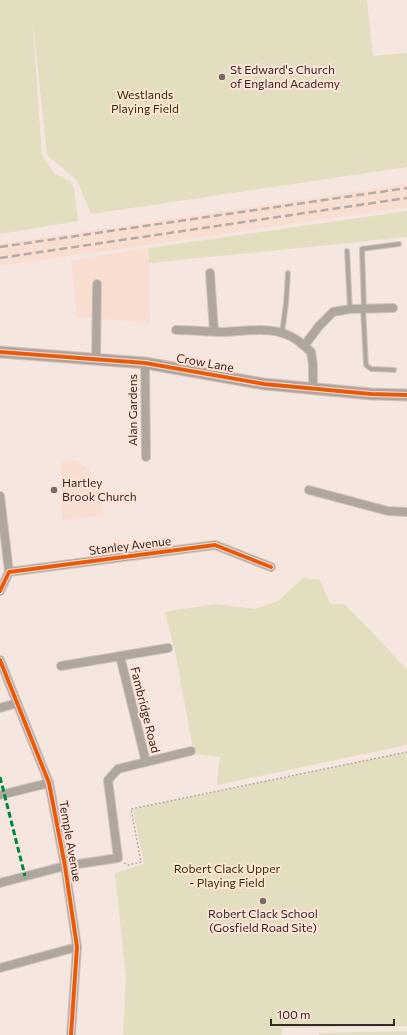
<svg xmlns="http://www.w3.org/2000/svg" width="407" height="1035" font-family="Commissioner,sans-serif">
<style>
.built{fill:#f7ded1}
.green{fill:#e3debf}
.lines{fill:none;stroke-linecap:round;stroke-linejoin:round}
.lane-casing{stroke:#d0c5bf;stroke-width:6}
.street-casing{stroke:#d0c5bf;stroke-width:10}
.secondary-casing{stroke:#d0c5bf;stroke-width:13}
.path{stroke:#b5ada7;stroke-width:1.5;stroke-dasharray:2 2;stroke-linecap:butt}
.lane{stroke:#afa79e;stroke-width:4}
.street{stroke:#afa79e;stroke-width:8}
.secondary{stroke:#afa59d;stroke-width:11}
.rail{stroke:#b5aaa4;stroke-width:2.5;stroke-dasharray:8 4;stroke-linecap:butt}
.quiet{stroke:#00873e;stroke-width:3;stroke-dasharray:6 3;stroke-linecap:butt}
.cycleway-casing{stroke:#fee3d6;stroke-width:6}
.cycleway{stroke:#e8590c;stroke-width:4}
.poi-dot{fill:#776b66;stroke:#fee3d6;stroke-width:1.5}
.labels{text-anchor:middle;stroke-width:4;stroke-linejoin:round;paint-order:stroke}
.poi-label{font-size:12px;fill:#332925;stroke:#fee3d6;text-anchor:start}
.park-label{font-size:12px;fill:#323400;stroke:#fee3d6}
.street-label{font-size:12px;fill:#332925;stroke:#fee3d6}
</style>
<rect width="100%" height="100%" fill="#f5e6df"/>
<g class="built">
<polygon points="407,184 407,207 0,266 0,244"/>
<polygon points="149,248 150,323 77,317 71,261"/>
<polygon points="76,460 89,470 100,490 104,515 62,520 61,461"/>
</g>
<g class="green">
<polygon points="0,0 367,0 373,56 407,53 407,167 91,214 77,180 47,155 32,16 42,155 54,173 70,181 74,188 78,221 0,234"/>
<polygon points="407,211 407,237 149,263 149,248"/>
<polygon points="303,578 320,580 330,604 344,604 373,633 407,670 407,745 217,785 220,757 194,754 175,651 165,612 216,604 255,609 278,601"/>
<polygon points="407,752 407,1026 282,1028 282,1035 123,1035 126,979 115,873 144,864 133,809"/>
<polygon points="407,1031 407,1035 319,1035 319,1033"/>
</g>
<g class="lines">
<defs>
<g id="lane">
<polyline points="347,251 350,309"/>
<polyline points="363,308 366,365 371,369 394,370"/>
<polyline points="364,308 362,249 399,244"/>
<polyline points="282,333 286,303 288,273"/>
</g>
<g id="street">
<polyline points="210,273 214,331"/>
<path d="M 176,330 C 192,330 209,332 225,332 C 250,331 275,325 297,340 C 302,344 307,348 311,352 L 313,365 L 313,388"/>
<polyline points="304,346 319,326 333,312 350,309 393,308"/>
<polyline points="96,360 97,284"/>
<polyline points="145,363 146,457"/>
<polyline points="309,490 388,511 407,512"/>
<polyline points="0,496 9,572"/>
<polyline points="0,591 9,572 215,545 271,567"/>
<polyline points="0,660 49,783 65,866 77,947 71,1035"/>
<polyline points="61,666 168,648"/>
<polyline points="0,708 17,703"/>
<polyline points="146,762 191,751"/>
<polyline points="0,795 49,783"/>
<polyline points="0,883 65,866 118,858 108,780 118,769 146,762 120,656"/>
<polyline points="0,968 77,947"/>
</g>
<polyline id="secondary" points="0,352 145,363 264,384 371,394 407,395"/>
</defs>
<use href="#lane" class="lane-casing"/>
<use href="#street" class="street-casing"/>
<use href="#secondary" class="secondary-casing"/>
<polyline class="path" points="124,863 128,865 141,862 131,809 407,752"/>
<use href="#lane" class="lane"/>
<use href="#street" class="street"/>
<use href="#secondary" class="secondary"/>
<g class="rail">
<polyline points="0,247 407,188"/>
<polyline points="0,258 407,198"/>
</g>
<polyline class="quiet" points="0,777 25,876"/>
<defs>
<g id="cycleway">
<polyline points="0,352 145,363 264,384 371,394 407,395"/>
<polyline points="0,591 9,572 215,545 271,567"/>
<polyline points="0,660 49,783 65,866 77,947 71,1035"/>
</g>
</defs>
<use href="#cycleway" class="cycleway-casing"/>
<use href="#cycleway" class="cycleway"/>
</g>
<g class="poi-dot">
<circle cx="222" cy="77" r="4"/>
<circle cx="54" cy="490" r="4"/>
<circle cx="263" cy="901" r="4"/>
</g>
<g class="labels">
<g class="poi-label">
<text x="230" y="74">St Edward's Church<tspan x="230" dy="14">of England Academy</tspan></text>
<text x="62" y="487">Hartley<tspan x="62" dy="14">Brook Church</tspan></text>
<text x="263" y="918" text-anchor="middle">Robert Clack School<tspan x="263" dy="14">(Gosfield Road Site)</tspan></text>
</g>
<g class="park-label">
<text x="145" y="99">Westlands<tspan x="145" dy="14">Playing Field</tspan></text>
<text x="227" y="873">Robert Clack Upper<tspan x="227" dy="14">- Playing Field</tspan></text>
</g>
<g class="street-label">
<text transform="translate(205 363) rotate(10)" y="4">Crow Lane</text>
<text transform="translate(133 410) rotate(-90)" y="4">Alan Gardens</text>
<text transform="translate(130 546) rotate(-7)" y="4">Stanley Avenue</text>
<text transform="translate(145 710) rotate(76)" y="4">Fambridge Road</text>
<text transform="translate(70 841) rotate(80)" y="4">Temple Avenue</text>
</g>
</g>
<path d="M271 1019v6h123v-6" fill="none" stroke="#332925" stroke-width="2"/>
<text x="277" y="1019" font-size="12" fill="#332925" stroke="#fee3d6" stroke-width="3" paint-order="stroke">100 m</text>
</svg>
